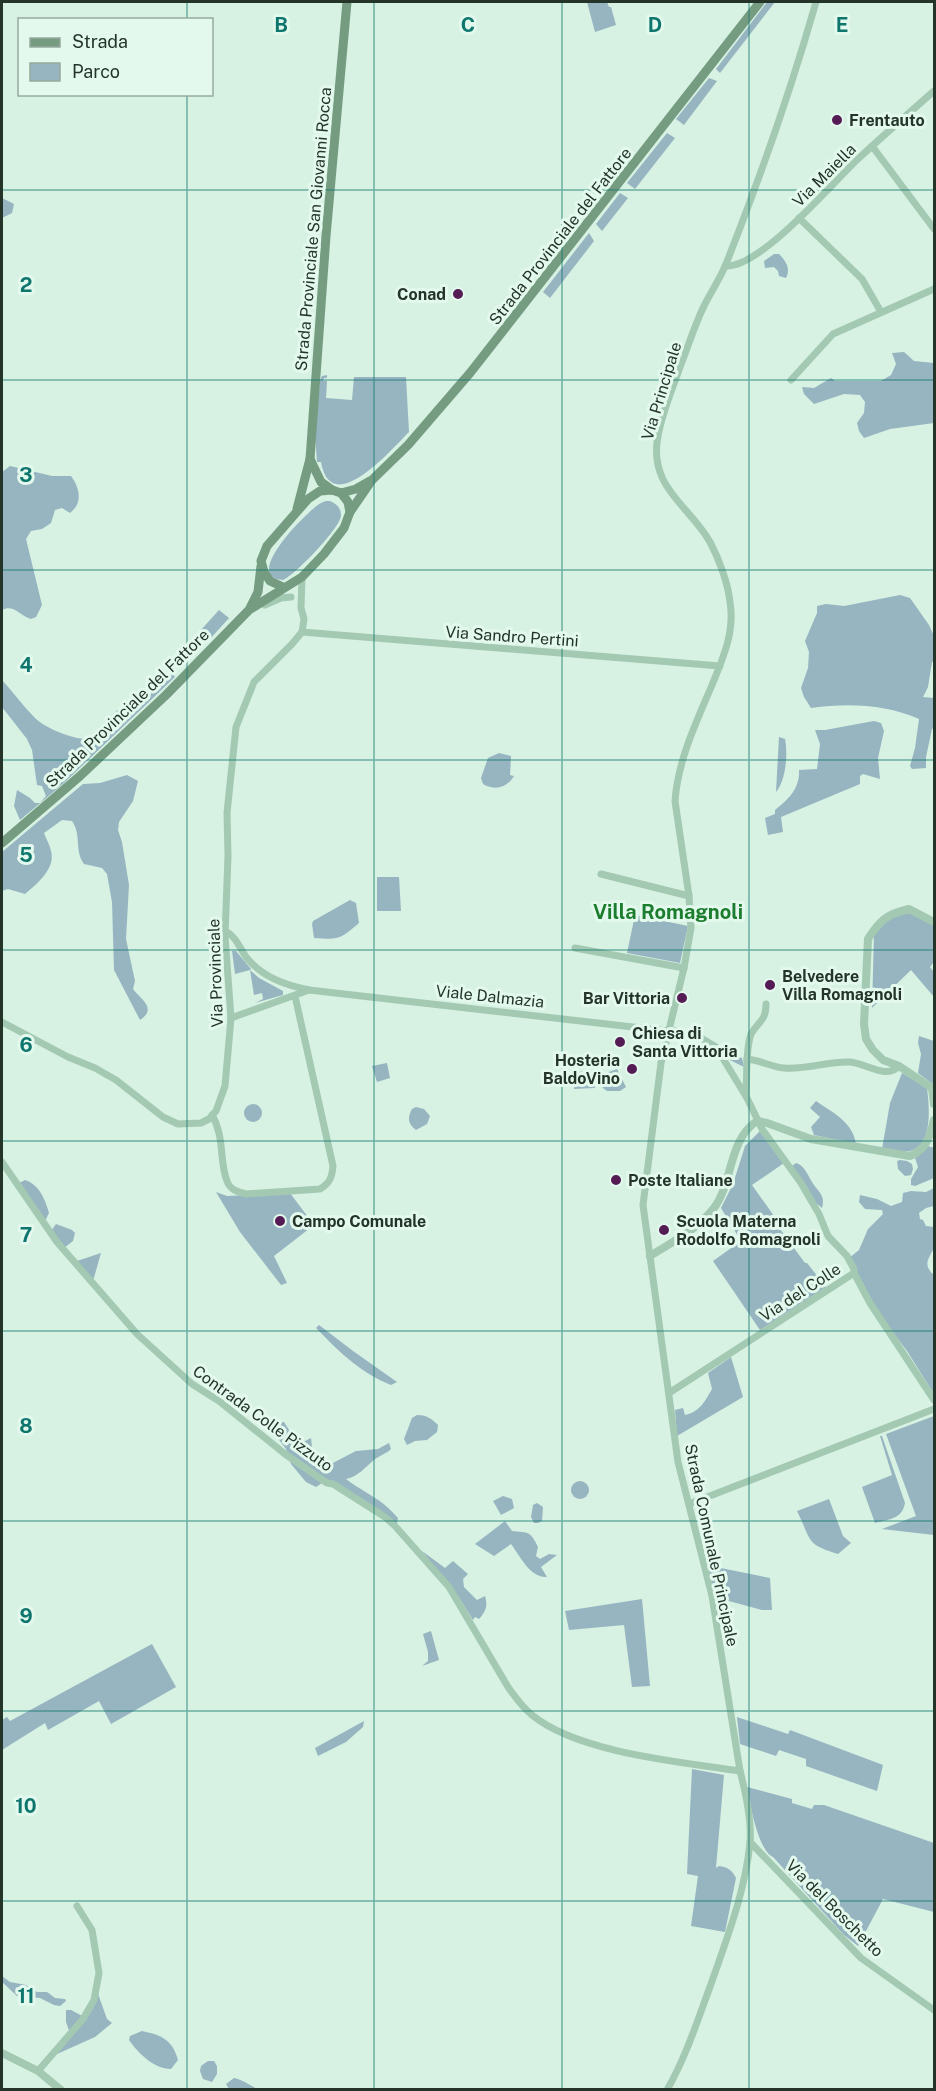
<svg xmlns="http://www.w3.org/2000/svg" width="936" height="2091" font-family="'Public Sans',sans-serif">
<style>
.green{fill:#97b5c0}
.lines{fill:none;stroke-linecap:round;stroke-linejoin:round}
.minor{stroke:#a3c9b2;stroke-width:7}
.tertiary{stroke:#a3c9b2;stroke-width:8}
.secondary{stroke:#759c80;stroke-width:9}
.grid{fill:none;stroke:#0f766e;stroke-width:1.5;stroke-opacity:0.55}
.poi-dot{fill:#551b55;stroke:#e3f9ed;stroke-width:2}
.labels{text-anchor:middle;stroke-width:6;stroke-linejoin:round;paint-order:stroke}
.poi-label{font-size:16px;font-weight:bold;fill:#253429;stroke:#e3f9ed;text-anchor:start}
.street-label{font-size:16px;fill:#253429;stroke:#e3f9ed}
.quarter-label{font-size:20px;font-weight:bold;fill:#1d7d2e;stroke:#e3f9ed}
.grid-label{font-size:20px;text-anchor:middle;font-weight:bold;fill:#0f766e;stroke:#e3f9ed;stroke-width:6;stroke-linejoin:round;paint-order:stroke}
</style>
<rect width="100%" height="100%" fill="#d7f1e3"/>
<g class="green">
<polygon points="587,2 607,2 609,7 611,7 616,25 595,32"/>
<polygon points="767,2 775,2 720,73 716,69"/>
<polygon points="709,78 717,81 684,125 676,119"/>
<polygon points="667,133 675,138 635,189 627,183"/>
<polygon points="620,193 628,198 602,231 596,224"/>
<polygon points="2,198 14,204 12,213 2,218"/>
<polygon points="589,233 594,241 550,298 543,292"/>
<path d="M 774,254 L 779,254 C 786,261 791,269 786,278 L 779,276 L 778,271 L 774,267 L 765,268 L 764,261 Z"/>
<polygon points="904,352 914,361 934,363 934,423 890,429 864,438 859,431 857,423 864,413 865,402 860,395 844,394 814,404 804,394 802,387 814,388 831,378 835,381 881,381 891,375 896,364 892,353"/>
<path d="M 327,375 L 327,378 L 324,378 L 323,381 L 327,381 L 326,398 L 352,400 L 354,377 L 406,377 L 409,432 C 392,449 331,520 321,462 L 317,462 L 315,434 L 320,381 L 322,376 Z"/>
<path d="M 10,466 L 52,476 L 71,476 C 80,488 83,503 70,513 L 62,508 L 55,510 L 51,523 L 42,529 L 31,531 L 26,539 L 42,605 L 36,617 L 31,619 C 20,616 14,604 2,610 L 2,472 Z"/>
<path d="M 330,501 C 337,504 341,508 341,516 C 339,529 296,574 283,580 C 240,578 308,510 321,503 C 325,501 326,501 330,501 Z"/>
<path d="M 900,595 L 910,598 L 929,625 L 934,636 L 934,662 L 932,662 L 928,687 L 923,697 L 934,698 L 934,728 L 932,729 L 926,757 L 926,768 L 912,769 L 910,766 L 915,748 L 919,719 C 885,704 848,703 811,708 L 804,697 L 801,688 L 808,668 L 809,652 L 805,641 L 817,613 L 817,606 L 826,604 L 844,606 Z"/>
<polygon points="219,610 229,618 210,639 199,645 195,645 191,641"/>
<path d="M 172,673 L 175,677 L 63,784 L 20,820 L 14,806 L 17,790 L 30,798 L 35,803 L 40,803 L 46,796 L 42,786 L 37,785 L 32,750 L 27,739 L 2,707 L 2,680 C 13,692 23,706 35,718 C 46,729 80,743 95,738 C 114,731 157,688 172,673 Z"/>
<polygon points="140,690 142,696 112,721 109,718"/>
<path d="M 874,721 L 881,723 L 884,731 L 878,758 L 880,779 L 863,774 L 860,776 L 860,784 L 781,817 L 783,832 L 768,835 L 765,818 L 775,814 L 775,810 C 789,799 800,788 799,770 L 817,769 L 820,744 L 815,730 L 825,730 Z"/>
<path d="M 779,737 L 785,739 C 788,754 786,780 776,792 Z"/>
<path d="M 499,753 L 511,756 L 510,775 L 514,776 C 507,788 495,791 483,784 L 481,778 L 488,758 Z"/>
<path d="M 127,775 L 138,781 L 133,801 L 119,822 L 118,830 L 122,842 L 129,885 L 126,939 L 135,981 L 133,989 C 140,999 158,1008 140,1020 L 114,970 L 112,902 L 107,874 L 102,868 L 84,864 C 74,850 82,836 72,821 L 62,820 L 44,833 C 46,839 50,845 51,851 C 56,868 37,884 25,894 L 8,889 L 2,891 L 2,852 L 83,784 L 100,783 Z"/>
<polygon points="377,877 399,877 401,911 377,911"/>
<path d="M 350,900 L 356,903 L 359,923 C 340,939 340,940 314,938 L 312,924 L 313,921 Z"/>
<polygon points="907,913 916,915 934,925 934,962 930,967 934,972 934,997 911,970 872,1008 874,935 890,918"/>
<polygon points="635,915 688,926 680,963 627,953"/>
<polygon points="232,951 236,951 251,969 250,970 259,978 283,991 283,995 255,1003 263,999 262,993 254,995 250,970 235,974"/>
<polygon points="919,1036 934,1041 934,1085 918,1073 921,1054 918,1043"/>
<polygon points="722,1051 742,1058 744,1067 726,1058"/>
<polygon points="387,1063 390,1078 377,1082 372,1066"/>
<polygon points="617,1069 626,1087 620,1091 607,1091 603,1088 600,1081 603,1074"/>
<polygon points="596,1071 595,1088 574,1089 576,1072"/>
<path d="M 902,1073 L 927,1088 C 929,1105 934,1145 910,1151 C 901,1153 891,1150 882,1149 L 890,1103 Z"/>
<path d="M 816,1101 C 833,1113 853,1122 856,1144 L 814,1135 L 811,1127 L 820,1117 L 810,1108 Z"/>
<circle cx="253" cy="1113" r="9"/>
<path d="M 416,1107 L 424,1109 L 430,1116 L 427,1124 L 416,1130 C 408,1124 407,1118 412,1109 Z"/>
<polygon points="761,1130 784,1163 752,1185 779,1223 777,1225 805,1263 807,1263 826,1287 760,1330 713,1261 741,1241 721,1208 733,1184 745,1146"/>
<polygon points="928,1146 934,1148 934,1178 915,1186 911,1185 911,1179 918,1167 915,1158"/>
<polygon points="900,1160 907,1161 912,1164 913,1169 911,1175 905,1176 898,1169 897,1161"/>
<path d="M 796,1163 C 805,1166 807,1174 812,1182 C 818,1192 826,1195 822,1208 L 816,1203 L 792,1166 Z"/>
<path d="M 25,1180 C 40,1185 45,1200 49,1213 L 45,1221 L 19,1183 Z"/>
<path d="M 934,1188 L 934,1206 L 926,1208 L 919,1213 L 920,1219 L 923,1220 L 926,1226 L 934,1227 C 934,1233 936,1243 934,1248 C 929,1258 922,1265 934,1275 L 934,1394 L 907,1351 L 872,1305 L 849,1258 L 859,1250 L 868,1229 L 883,1214 L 882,1210 L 865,1209 L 859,1202 L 860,1195 L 877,1199 L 891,1206 L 902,1202 L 903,1193 L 911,1191 L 926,1192 Z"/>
<polygon points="216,1192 227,1196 290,1193 314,1225 274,1256 287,1283 281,1285 240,1232"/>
<polygon points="56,1224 72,1230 75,1233 73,1241 64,1248 51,1231"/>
<polygon points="101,1253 93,1281 74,1262"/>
<path d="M 319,1325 L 353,1351 L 397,1382 L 391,1385 C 363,1374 341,1354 321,1333 L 316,1328 Z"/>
<path d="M 731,1357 L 743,1397 L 677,1436 L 675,1410 L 683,1408 L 685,1415 C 700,1412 705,1401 712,1389 L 708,1373 Z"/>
<path d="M 417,1415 C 426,1415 431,1418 438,1425 L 437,1432 L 427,1440 L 415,1441 L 407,1445 L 404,1439 L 412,1418 Z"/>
<polygon points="934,1416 934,1535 882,1529 916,1516 886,1434"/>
<path d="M 281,1422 L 284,1422 L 294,1438 L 298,1442 L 305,1441 L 311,1438 L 312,1447 L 320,1459 L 326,1464 L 331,1464 L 356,1451 L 378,1449 L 389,1443 L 391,1449 C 386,1454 380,1455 374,1460 C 364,1468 359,1476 346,1479 C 366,1494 381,1498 398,1518 L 397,1523 L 394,1524 L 334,1483 L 322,1483 L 316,1487 L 306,1482 L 291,1464 L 286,1449 L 274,1433 L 274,1428 Z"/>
<path d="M 880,1436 L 882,1436 L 905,1503 C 902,1519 890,1519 875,1523 L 862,1487 L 892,1475 Z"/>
<circle cx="580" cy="1490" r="9"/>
<polygon points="503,1496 512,1499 514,1508 501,1515 493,1501"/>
<path d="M 829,1499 L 843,1536 L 851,1543 L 838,1554 C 805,1544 812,1541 797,1511 Z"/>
<polygon points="537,1503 543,1507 542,1521 538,1523 534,1523 531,1517 533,1505"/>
<path d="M 505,1521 L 512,1531 C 528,1533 530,1530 538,1547 L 536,1556 L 540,1559 L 549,1554 L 557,1555 L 541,1567 L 547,1577 C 530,1578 520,1556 511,1544 L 494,1556 L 475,1544 Z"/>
<path d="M 422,1551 L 445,1568 L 453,1561 L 468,1574 L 463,1579 L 464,1587 L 477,1600 L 485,1596 C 488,1606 486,1611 479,1619 L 475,1617 L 473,1620 L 458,1596 Z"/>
<polygon points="706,1565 770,1578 772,1610 762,1610 714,1597"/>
<polygon points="642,1599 650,1686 632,1687 624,1625 569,1630 565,1611"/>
<polygon points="431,1631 439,1660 422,1666 428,1661 428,1652 423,1634"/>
<polygon points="152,1644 176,1687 111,1724 99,1701 48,1730 45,1723 2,1750 2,1720 7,1717 10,1721"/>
<polygon points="737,1717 788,1734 790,1730 883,1765 877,1791 806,1766 806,1759 779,1750 776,1756 740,1744"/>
<polygon points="364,1721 363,1727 346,1742 318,1756 315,1748"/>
<path d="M 692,1769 L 724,1775 L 716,1868 L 719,1866 C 728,1867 732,1870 736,1878 L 725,1932 L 691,1926 L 698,1876 L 687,1874 Z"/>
<path d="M 747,1787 L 792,1799 L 792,1803 L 812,1809 L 814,1805 L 824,1805 L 934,1843 L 934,1912 L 883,1899 L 858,1946 L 844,1935 L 773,1857 C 758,1850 750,1804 747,1787 Z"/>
<polygon points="2,1976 10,1982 26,1985 37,1992 47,1992 55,1998 65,1999 66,2001 60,2006 54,2005 40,1998 17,1996 2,1982"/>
<polygon points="98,1994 107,2019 112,2023 95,2037 57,2054 71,2036 66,2022 66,2010 71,2010 86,2018 91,2012"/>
<path d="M 142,2031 C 161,2035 172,2039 178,2060 L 171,2069 C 154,2069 139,2054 129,2040 L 130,2036 Z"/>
<polygon points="208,2061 214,2061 217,2066 217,2074 212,2082 203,2079 200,2071 201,2066"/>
<path d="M 234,2078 C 240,2079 252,2086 257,2089 L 229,2089 L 226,2084 Z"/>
</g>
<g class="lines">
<g class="minor">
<polyline points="872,146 934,229"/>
<polyline points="799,218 862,279 881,312"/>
<path d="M 725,266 C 760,269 833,182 859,158 C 884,135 909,113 934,91"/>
<polyline points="791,380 833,334 934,289"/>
<polyline points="265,605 281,598 291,597"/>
<polyline points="302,632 720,666"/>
<polyline points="601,874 689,896"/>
<path d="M 225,931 C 236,936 239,947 246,957 C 262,977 285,985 309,990"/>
<polyline points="575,948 684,968"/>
<polyline points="231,1018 309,990 668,1031"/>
<polyline points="2,1022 68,1057 95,1068 116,1080 163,1117 178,1124 201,1123 209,1119 216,1111 225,1086 231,1018 225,936 228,856 227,813 236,727 254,682 292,644 302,632 304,619 301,608 302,577"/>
<path d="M 747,1059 C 748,1051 748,1042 751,1034 C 758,1021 766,1022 766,1004"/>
<path d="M 746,1096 L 747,1059 C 760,1060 771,1067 784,1068 C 806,1070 828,1061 850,1062 C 866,1063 887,1080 899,1066"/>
<path d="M 212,1115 C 225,1137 219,1161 227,1181 C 230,1190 238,1192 246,1194 L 320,1189 C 330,1183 332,1177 333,1166 L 295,996"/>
<path d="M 2,1162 L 57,1242 L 137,1334 L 192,1384 L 219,1401 L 285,1454 L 327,1483 L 333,1484 L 385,1517 L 395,1526 L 449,1587 L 508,1687 C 515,1697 522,1707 532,1715 C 578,1753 682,1762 740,1771"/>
<polyline points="854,1273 870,1303 934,1400"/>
<polyline points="669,1393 854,1273 854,1269 847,1256 828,1236 819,1214 801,1183 762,1129 747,1098 716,1047 701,1038 669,1029"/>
<polyline points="689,1504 934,1409"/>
<polyline points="750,1842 861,1958 934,2010"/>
<polyline points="38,2071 83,2019 94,2000 99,1973 92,1930 77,1906"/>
<path d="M 667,2090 C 686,2057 698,2019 711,1984 C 727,1938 745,1892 750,1843 C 752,1820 746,1794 740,1771 L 712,1596 L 678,1462 L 643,1205 L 661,1063 L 684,968 L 691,928 L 689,896 L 675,801 C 678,760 696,723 712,685 C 723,658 735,632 730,602 C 728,583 719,559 710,542 C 689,505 648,487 658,436 C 662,413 672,390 680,367 C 688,347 694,327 703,308 C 710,293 720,279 726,264 C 760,178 791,90 816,2"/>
</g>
<g class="tertiary">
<path d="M 934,922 L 909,909 C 887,914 880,920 868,939 L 864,1024 L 866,1039 L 873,1050 L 883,1060 L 899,1066 L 932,1088 L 934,1104"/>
<path d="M 650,1256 C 672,1242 697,1230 714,1208 C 733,1183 728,1140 757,1121 L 767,1123 L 811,1139 L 910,1156 C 927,1149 930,1136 934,1120"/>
<polyline points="2,2053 38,2071 61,2090"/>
</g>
<g class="secondary">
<polyline points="310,459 321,482 332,490"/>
<polyline points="341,493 356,489 370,481"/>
<polyline points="297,509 310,459 326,236 347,2"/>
<polyline points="350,512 372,480 408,445 470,373 760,2"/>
<polyline points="250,608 258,592 261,566"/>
<polyline points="2,843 80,776 166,695 249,610 302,577 324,554 344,528 350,512 348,502 341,493 332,490 320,491 308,499 267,546 261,561 264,572 270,581 283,587"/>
</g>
</g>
<path class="grid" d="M 187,2 L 187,20M 374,2 L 374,2090M 562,2 L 562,2090M 749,2 L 749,2090M 187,94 L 187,2090M 2,190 L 934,190M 2,380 L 934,380M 2,570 L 934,570M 2,760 L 934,760M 2,950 L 934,950M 2,1141 L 934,1141M 2,1331 L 934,1331M 2,1521 L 934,1521M 2,1711 L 934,1711M 2,1901 L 934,1901"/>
<g class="poi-dot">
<circle cx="837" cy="120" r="6"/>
<circle cx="458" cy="294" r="6"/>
<circle cx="770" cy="985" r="6"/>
<circle cx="682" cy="998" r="6"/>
<circle cx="620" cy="1042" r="6"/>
<circle cx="632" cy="1069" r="6"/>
<circle cx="616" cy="1180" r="6"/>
<circle cx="280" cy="1221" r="6"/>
<circle cx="664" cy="1230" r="6"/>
</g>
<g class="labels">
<g class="poi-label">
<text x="849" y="126">Frentauto</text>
<text x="446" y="300" text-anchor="end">Conad</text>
<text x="782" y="982">Belvedere<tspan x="782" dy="18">Villa Romagnoli</tspan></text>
<text x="670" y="1004" text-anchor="end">Bar Vittoria</text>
<text x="632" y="1039">Chiesa di<tspan x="632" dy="18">Santa Vittoria</tspan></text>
<text x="620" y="1066" text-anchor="end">Hosteria<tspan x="620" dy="18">BaldoVino</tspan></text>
<text x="628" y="1186">Poste Italiane</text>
<text x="292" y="1227">Campo Comunale</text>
<text x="676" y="1227">Scuola Materna<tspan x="676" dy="18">Rodolfo Romagnoli</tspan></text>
</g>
<g class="street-label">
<text transform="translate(824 175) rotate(-45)" y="6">Via Maiella</text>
<text transform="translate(313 229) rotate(-85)" y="6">Strada Provinciale San Giovanni Rocca</text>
<text transform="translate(560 236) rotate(-52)" y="6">Strada Provinciale del Fattore</text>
<text transform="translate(661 391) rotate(-73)" y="6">Via Principale</text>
<text transform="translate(512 636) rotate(4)" y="6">Via Sandro Pertini</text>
<text transform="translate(127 708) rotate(-44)" y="6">Strada Provinciale del Fattore</text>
<text transform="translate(215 973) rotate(-92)" y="6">Via Provinciale</text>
<text transform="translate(490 996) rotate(6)" y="6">Viale Dalmazia</text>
<text transform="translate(800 1292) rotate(-33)" y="6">Via del Colle</text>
<text transform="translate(263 1418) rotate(36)" y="6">Contrada Colle Pizzuto</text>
<text transform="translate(712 1545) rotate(78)" y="6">Strada Comunale Principale</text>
<text transform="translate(835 1908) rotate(45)" y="6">Via del Boschetto</text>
</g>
<g class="quarter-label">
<text x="668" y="919">Villa Romagnoli</text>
</g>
</g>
<g class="grid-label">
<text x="281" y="32">B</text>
<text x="468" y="32">C</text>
<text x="655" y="32">D</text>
<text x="842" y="32">E</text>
<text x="26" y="292">2</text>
<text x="26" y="482">3</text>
<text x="26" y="672">4</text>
<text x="26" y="862">5</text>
<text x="26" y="1052">6</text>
<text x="26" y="1242">7</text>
<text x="26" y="1433">8</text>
<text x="26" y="1623">9</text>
<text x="26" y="1813">10</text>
<text x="26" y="2003">11</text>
</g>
<rect width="936" height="2091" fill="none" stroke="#253429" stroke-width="6"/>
<rect x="18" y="18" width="195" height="78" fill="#e3f9ed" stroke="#97aa9f" stroke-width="1.5"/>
<rect x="30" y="38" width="30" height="9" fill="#759c80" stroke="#97aa9f" stroke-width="1.5"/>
<text x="72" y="48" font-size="18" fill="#253429">Strada</text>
<rect x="30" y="63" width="30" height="18" fill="#97b5c0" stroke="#97aa9f" stroke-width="1.5"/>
<text x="72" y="78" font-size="18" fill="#253429">Parco</text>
</svg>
